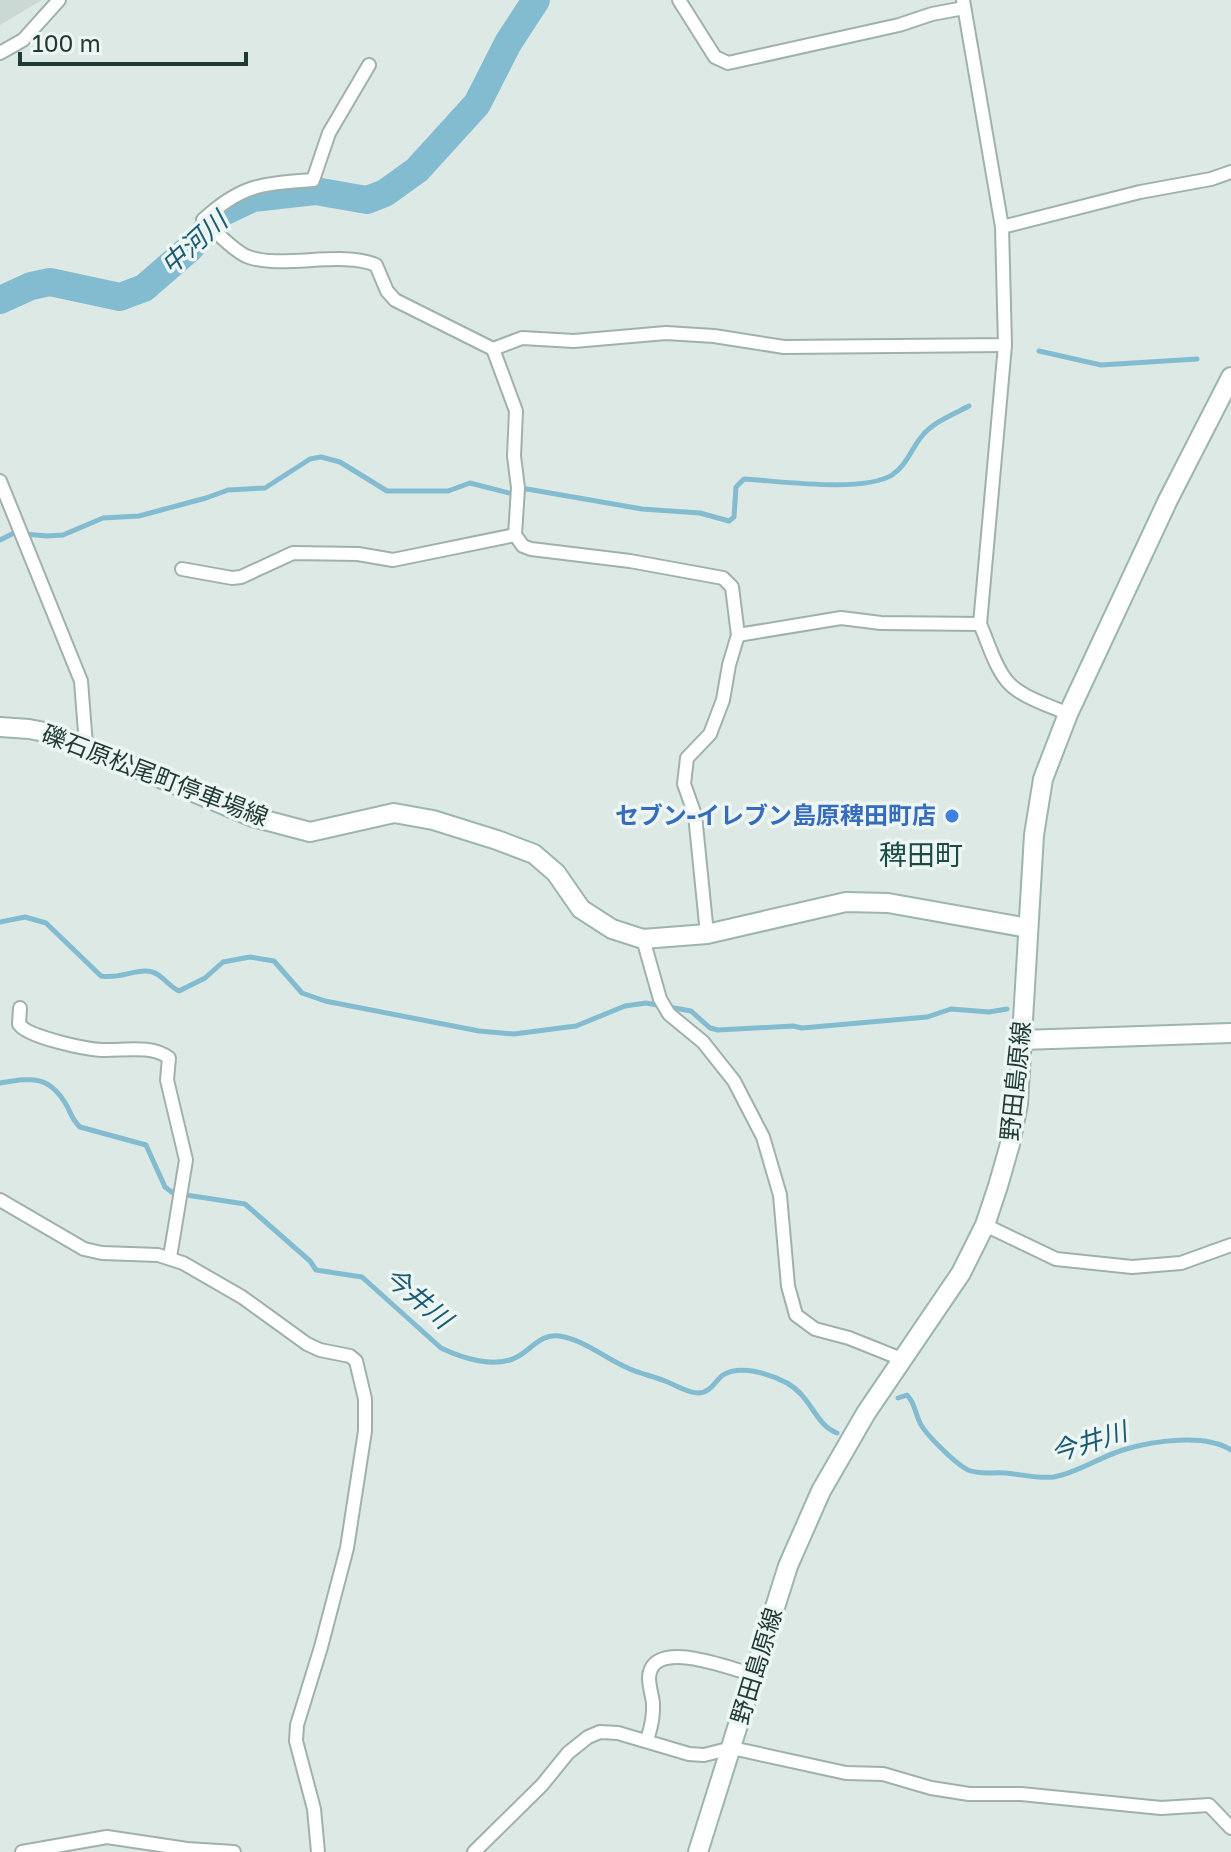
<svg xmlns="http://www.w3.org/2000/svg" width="1231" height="1852" viewBox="0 0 1231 1852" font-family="'Golos Text','Noto Sans JP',sans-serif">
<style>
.built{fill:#cbd9d4}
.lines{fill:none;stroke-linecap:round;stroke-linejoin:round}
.stream{stroke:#83bcd0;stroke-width:5}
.river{stroke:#83bcd0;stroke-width:28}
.street-casing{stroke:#a0b1ad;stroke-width:16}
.secondary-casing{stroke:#9cb5af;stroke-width:22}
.street{stroke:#fff;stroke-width:12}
.secondary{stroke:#fff;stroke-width:18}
.shop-dot{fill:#3f7fe0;stroke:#edf6f3;stroke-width:3}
.labels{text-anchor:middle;stroke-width:7;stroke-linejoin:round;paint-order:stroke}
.street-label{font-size:24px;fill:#1f3935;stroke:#edf6f3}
.shop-label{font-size:24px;font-weight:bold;fill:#366cbe;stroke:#edf6f3;text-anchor:end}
.water-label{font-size:26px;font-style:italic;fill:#195b74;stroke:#edf6f3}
.quarter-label{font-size:28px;fill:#1b4b44;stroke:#edf6f3}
</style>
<rect width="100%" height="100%" fill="#dde9e5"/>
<!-- built -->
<polygon class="built" points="0,0 42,0 0,25"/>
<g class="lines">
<!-- stream -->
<g class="stream">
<polyline points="1039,351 1101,365 1197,359"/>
<path d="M0,540L14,533L47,536L63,535L103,518L139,516L206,498L228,490L265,488L310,459L321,457L340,462L387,491H448L470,483L513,494L527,489L642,509L700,513L729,521L734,517L736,487L744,479C779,481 863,493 892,475C907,465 911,449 922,436C933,422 954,414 969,406"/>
<path d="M0,922L25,917L46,923L101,976C120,979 129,971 146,971C161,971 167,986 179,991L205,978L223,962L250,957L274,961L302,993L325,1001L479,1031L514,1034L576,1026L625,1006L646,1003L691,1011L710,1028L718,1030L793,1026L802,1028L927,1017L951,1009L989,1012L1007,1009"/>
<path d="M0,1083C31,1078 49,1074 67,1106C71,1114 73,1121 80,1127L146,1145L165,1187L173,1193L245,1204L310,1261L316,1270L362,1277L441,1348C462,1358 495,1369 517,1357C531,1350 541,1333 559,1336C586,1340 605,1359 630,1369C641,1374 653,1376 665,1381C676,1385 687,1393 699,1393C711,1392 715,1381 723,1375C740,1364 770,1374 787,1383C812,1397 815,1425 837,1433"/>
<path d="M898,1398L907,1395C915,1403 915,1413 920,1423C926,1435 956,1464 968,1470C980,1475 992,1472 1005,1473C1021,1474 1037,1479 1054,1477C1079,1472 1100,1457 1123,1450C1152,1441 1205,1433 1231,1450"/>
</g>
<!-- river -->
<polyline class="river" points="0,300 31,286 50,282 120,297 144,288 189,249 223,212 253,198 315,191 367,200 385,193 417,170 477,104 508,43 536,0"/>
<defs>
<g id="street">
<polyline points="679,0 715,57 728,63 899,25 932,14 964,8"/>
<polyline points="0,53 23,40 59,0"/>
<path d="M369,65L329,133L313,180C262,184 242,184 203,220C216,231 230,248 246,256C278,270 342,250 376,265L387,291L395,300L493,349"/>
<polyline points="1002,227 1140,192 1211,179 1231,172"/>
<polyline points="0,481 81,681 86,745"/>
<polyline points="182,569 232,578 241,577 293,553 358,554 393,560 515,535"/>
<path d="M980,624C988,642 994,665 1007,681C1020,697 1049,705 1068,714"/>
<polyline points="738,635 841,618 881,623 980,624 1005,345"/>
<polyline points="707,934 695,815 684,784 687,758 710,734 723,700 729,665 738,635 732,587 723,578 630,561 531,549 523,546 515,535 518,488 514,456 516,411 493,349 522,338 574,341 666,333 714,336 784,347 1005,345 1002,227 963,0"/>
<polyline points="643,939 660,999 669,1014 703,1042 734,1081 763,1137 780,1195 788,1286 796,1315 815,1329 849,1338 904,1360"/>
<path d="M20,1008L19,1024C27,1037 85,1049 101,1050C122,1051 152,1044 169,1058L167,1080L186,1160L170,1257"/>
<polyline points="0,1200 84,1249 102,1253 158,1255 183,1263 242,1297 307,1344 320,1350 350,1356 356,1361 365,1399 365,1431 347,1548 321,1647 297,1725 296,1741 314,1809 318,1852"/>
<polyline points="985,1225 1056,1259 1132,1267 1181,1263 1231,1245"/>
<path d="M647,1740C651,1728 654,1716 653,1703C652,1695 649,1686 649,1678C651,1636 731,1669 754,1675"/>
<polyline points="22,1852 107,1837 187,1849 234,1852"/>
<polyline points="474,1852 542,1785 568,1753 588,1737 600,1732 618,1733 689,1754 704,1755 732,1748 846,1773 883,1774 931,1788 969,1794 1021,1794 1161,1808 1209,1805 1231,1828"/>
</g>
<g id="secondary">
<polyline points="0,727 29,729 55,734 253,817 310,832 394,813 433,820 497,840 534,854 556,873 581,909 612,929 643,939 707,934 846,902 888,903 1028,928"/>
<polyline points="1022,1040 1231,1033"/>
<polyline points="698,1852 788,1566 821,1491 866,1413 961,1273 985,1225 998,1186 1010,1144 1018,1104 1034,835 1043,779 1068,714 1168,500 1231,377"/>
</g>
</defs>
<!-- street casing -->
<use href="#street" class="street-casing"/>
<!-- secondary casing -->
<use href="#secondary" class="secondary-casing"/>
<!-- street -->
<use href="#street" class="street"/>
<!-- secondary -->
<use href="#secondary" class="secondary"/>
</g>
<!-- markers -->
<circle class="shop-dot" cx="952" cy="816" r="8"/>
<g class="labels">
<!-- street labels -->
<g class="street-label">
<text transform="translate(155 776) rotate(21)" y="8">礫石原松尾町停車場線</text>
<text transform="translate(1016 1081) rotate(-84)" y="8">野田島原線</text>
<text transform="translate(757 1666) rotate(-73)" y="8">野田島原線</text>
</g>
<!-- shop labels -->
<g class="shop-label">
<text x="936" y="824">セブン-イレブン島原稗田町店</text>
</g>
<!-- water labels -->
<g class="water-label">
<text transform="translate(194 243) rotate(-42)" y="9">中河川</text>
<text transform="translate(418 1298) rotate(40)" y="9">今井川</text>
<text transform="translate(1089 1442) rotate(-17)" y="9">今井川</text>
</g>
<!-- quarter labels -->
<g class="quarter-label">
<text x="921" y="865">稗田町</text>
</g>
</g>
<!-- scale -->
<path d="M20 52v12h226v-12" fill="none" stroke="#1f3935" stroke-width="4"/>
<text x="32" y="52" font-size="24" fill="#1f3935" stroke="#edf6f3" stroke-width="6" paint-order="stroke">100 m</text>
</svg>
